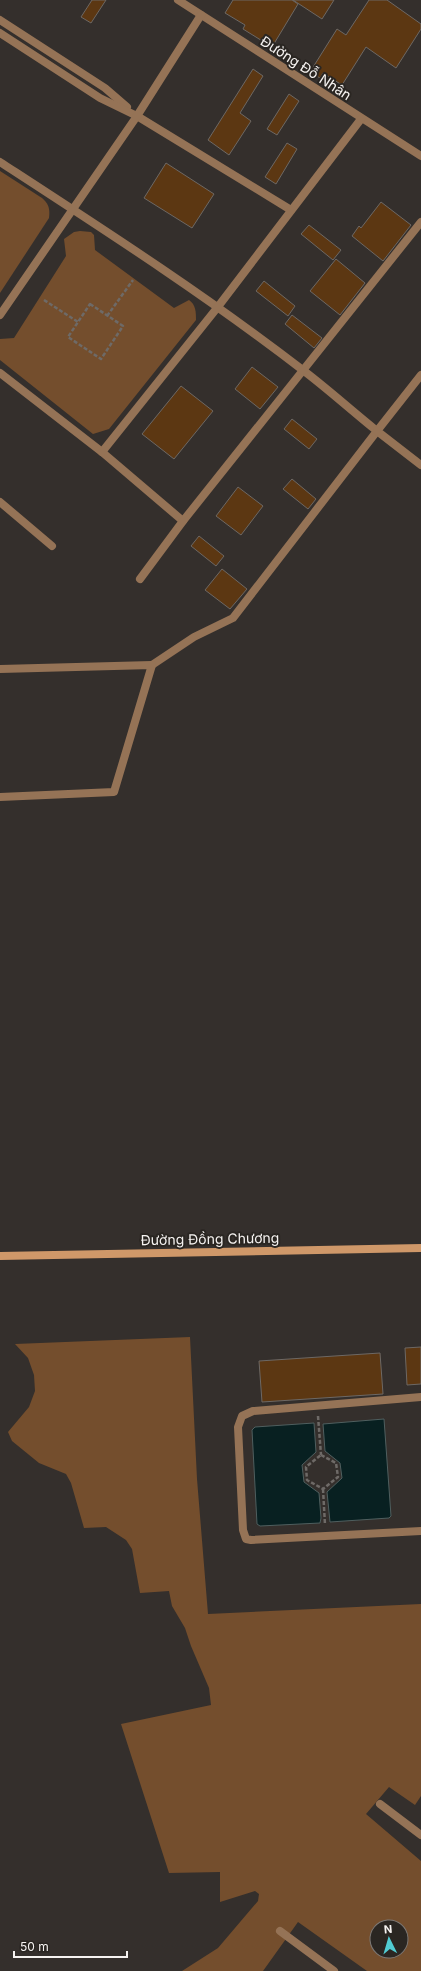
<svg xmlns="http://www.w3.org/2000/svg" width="421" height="1971" viewBox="0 0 421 1971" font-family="Inter,sans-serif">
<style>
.green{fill:#744e2d;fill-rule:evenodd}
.water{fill:#082021;stroke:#4f5f5f}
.building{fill:#5c3712;stroke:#6d6864}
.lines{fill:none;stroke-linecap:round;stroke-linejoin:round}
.path{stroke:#6e6a67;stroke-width:2.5;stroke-dasharray:4 2;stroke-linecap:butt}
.lane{stroke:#957356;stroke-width:8}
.street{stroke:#957356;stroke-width:8}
.secondary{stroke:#cf9869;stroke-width:8}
.labels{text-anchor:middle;stroke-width:4;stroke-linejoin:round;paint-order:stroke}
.street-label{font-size:14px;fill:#f6f3f1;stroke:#2a2622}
</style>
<rect width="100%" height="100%" fill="#342f2c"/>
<!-- green -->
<g class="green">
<path d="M0,171L42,198C49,204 50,209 49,218L0,293Z"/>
<path d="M80,231L91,232L94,235L95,250L174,308L189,300C196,305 196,312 196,320L109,429L93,434L0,360V339L14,338L66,256L64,239L74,232Z"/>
<path d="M190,1337L197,1479L208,1614L421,1604V1796L415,1805L389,1787L366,1814L421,1861V1971H367L298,1922L263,1971H182L218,1948L258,1901L259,1894L255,1891L220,1902V1872L169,1873L121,1724L211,1705L209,1688L191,1646L185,1628L172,1606L169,1591L140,1593L132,1549L126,1540L106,1527L84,1528L71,1483L66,1474L39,1463L12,1441L8,1432L29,1407L35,1391L34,1375L28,1358L15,1344ZM377,1927H401V1951H377Z"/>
</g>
<!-- water -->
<g class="water">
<polygon points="384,1419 391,1516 389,1518 330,1522 327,1492 342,1478 340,1463 325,1451 323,1424"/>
<polygon points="314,1423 316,1452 302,1465 304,1482 319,1493 321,1518 320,1523 260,1526 257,1524 252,1430 255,1427"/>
</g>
<!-- building -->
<g class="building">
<polygon points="92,0 106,0 91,23 81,17"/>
<polygon points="233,0 292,0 298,4 272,47 243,29 245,25 225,13"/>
<polygon points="293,0 334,0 322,19"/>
<polygon points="369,0 387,0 421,24 421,29 396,68 366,47 342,85 323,73 320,78 310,72 337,29 346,35"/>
<polygon points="253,69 263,76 240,113 251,121 229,155 208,140"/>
<polygon points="289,94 299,101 277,135 267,129"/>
<polygon points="287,143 297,149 276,184 265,177"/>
<polygon points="166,163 214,194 192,228 144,198"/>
<polygon points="381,202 411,225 383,261 352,236 359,226 361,228"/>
<polygon points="309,225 341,250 333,260 301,234"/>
<polygon points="336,259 365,283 340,315 310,291"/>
<polygon points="264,281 295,306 288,316 256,291"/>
<polygon points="292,315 322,338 314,348 285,324"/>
<polygon points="252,367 278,387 260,409 235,389"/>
<polygon points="181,386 213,411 174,459 142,434"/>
<polygon points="292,419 317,439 309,449 284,429"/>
<polygon points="292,479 316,499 308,509 283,489"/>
<polygon points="238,487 263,506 241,535 216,516"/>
<polygon points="199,536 224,556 216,566 191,546"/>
<polygon points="222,569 247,589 230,609 205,590"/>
<polygon points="421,1347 421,1384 407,1385 405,1348"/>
<polygon points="380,1353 383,1394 262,1402 259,1361"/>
</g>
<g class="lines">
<!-- path -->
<g class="path">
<polyline points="44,300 78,322"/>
<polygon points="90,304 123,326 101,359 68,337"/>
<polyline points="107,316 133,280"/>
<polyline points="318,1416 321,1455"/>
<polygon points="321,1455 336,1463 338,1477 323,1489 307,1480 306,1467"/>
<polyline points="323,1489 325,1525"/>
</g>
<!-- lane -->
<polyline class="lane" points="421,1397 253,1411 242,1416 238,1427 243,1530 246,1539 251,1540 421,1531"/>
<!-- street -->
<g class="street">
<polyline points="178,0 421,156"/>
<polyline points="0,20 105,88 127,107"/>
<polyline points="0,33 100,98 137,116 291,210"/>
<path d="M0,162C103,229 207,296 304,371C329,390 352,411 377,431L233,618L194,637L152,665"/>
<polyline points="0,315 137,116 201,15"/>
<polyline points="0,373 102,452 183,521"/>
<polyline points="421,375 377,431 421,465"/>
<polyline points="102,452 217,308 361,119"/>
<polyline points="0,502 52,546"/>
<polyline points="140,579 183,521 421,222"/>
<polyline points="0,669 152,665 114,792 0,797"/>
<polyline points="380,1804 421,1835"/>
<polyline points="280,1931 334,1971"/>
</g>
<!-- secondary -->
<polyline class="secondary" points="0,1256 421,1248"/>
</g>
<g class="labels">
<!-- street labels -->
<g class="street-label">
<text transform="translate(306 68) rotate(33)" y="5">Đường Đỗ Nhân</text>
<text transform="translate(210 1239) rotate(-1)" y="5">Đường Đồng Chương</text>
</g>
</g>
<!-- north arrow -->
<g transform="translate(389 1939) rotate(355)"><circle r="19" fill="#2a2622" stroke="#7c7875"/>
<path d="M0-3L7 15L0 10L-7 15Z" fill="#51ccd3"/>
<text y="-6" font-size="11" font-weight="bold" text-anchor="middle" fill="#f6f3f1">N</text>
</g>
<!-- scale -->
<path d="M14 1951v6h113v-6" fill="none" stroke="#f6f3f1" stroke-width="2"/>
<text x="20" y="1951" font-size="12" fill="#f6f3f1" stroke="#2a2622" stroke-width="3" paint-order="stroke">50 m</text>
</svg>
